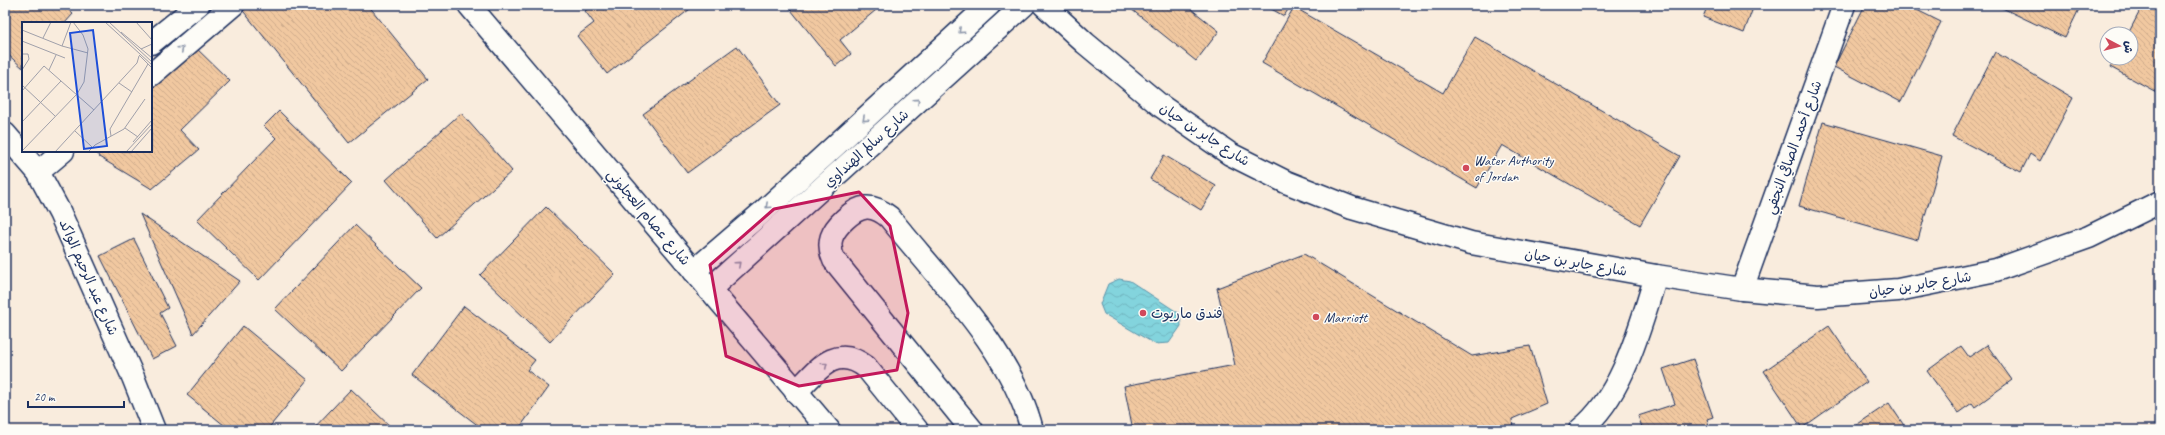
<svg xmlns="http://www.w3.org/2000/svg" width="2165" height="435" viewBox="0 0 2165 435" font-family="Caveat,'Playpen Sans Arabic',sans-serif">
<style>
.water{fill:url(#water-waves);stroke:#5992aa}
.building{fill:url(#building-back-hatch);stroke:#1b2f5e}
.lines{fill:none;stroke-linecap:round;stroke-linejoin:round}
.minor-casing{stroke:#1b2f5e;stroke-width:25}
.minor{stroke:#fdfcf7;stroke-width:22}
.oneway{stroke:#8c96aa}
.marked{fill:#c2185b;fill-opacity:0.2;stroke:#c2185b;stroke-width:3;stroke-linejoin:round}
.poi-dot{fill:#d1495b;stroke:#fdfcf7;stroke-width:1.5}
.labels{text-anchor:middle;stroke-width:3;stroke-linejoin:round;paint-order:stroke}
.street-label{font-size:14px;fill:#1b2f5e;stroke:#fdfcf7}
.poi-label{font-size:14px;fill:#1b2f5e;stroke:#fdfcf7;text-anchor:start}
.inset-road{fill:none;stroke:#a0a0aa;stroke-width:1}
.view{fill:#1d4ed8;fill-opacity:0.15;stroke:#1d4ed8;stroke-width:2}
.inset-edge{fill:none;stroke:#1b2f5e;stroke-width:2}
</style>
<defs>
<pattern id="water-waves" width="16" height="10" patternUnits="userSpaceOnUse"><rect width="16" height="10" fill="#83d4dd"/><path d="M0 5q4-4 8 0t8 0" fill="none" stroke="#71b6c0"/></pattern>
<pattern id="building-back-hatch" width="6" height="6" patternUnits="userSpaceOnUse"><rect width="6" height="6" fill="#f1c8a0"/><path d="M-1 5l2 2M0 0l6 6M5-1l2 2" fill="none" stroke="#ceac8c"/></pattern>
</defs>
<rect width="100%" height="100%" fill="#f9ecdd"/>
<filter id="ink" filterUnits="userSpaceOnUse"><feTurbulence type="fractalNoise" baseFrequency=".025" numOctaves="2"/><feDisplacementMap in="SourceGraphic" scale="8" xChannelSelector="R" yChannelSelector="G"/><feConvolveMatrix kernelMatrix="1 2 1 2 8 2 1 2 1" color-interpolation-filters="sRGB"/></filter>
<g filter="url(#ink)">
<!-- water -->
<polygon class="water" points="1119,279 1130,281 1180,314 1181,326 1169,343 1155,344 1104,314 1100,304 1108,284"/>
<!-- building -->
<g class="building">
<polygon points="5,5 63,5 73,14 65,23 23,23 23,68 5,52"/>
<polygon points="242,5 368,5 428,79 349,143 240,7"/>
<polygon points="592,5 687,5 690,9 607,74 577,36 594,23 585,11"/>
<polygon points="787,5 882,5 840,40 851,54 836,66"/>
<polygon points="1126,5 1186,5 1219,31 1196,61"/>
<polygon points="1264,5 1291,5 1284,16"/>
<polygon points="1708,5 1754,5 1744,33 1703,17"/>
<polygon points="1865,5 1907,5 1941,22 1901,102 1834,67"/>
<polygon points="1996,5 2081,5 2065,38"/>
<polygon points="2143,5 2160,5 2160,94 2110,67 2115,58 2131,58 2131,34 2128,34"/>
<polygon points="1294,7 1443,93 1475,37 1680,156 1640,225 1502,145 1477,188 1262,63"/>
<polygon points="192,44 230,81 180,130 199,150 152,189 99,157 96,151 151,151 151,79"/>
<polygon points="737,46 780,105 687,173 643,114"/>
<polygon points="1995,52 2073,98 2040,161 2030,154 2021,172 1952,136"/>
<polygon points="279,111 352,183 259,280 197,220 276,138 264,126"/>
<polygon points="461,113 512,171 437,238 386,180"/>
<polygon points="1823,122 1942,156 1918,240 1799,206"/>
<polygon points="1164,155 1216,186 1201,210 1150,179"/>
<polygon points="546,207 615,274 550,342 480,275"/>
<polygon points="140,214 240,281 193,334"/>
<polygon points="355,225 421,288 341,371 275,309"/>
<polygon points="134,239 168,308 160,313 177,346 152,359 100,256"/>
<polygon points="1304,254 1472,356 1530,346 1547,404 1512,419 1513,430 1431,430 1430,425 1414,430 1133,430 1124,386 1235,365 1217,288"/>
<polygon points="464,306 535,360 527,370 549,387 518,430 484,430 412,375"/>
<polygon points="243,326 308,380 267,430 230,430 187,395"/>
<polygon points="1829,326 1867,382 1802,428 1764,371"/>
<polygon points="1987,345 2012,380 1975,407 1972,403 1958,413 1927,371 1961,346 1969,357"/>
<polygon points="1693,359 1713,417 1707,419 1710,429 1643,430 1638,416 1675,404 1663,369"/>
<polygon points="351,389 394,430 312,430"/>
<polygon points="1889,403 1907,430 1849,430"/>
</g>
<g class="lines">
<defs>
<g id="minor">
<polyline points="469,5 829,430"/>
<polyline points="1044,5 1085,43 1161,106 1230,154 1286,182 1352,208 1471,243 1656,276 1742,289 1818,296 1898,290 1996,270 2089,237 2160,202"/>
<polyline points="151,43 198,5"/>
<polyline points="151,75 233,5"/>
<polyline points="5,134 38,172 60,213 133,377 154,430"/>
<polyline points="38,172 63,151"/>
<polyline points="694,271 765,210 989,5"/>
<polyline points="1742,289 1844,5"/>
<polyline points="709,290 1024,5"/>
<path d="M796,392C817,371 835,343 866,367L917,430"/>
<path d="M972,430L834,260C826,242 832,231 845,219C860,205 872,203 889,217C939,279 1013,353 1032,430"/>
<path d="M1580,430C1623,396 1640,327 1656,276"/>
</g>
</defs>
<!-- minor casing -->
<use href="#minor" class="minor-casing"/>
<!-- minor -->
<use href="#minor" class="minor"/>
</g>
<!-- one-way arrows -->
<defs><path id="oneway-chevron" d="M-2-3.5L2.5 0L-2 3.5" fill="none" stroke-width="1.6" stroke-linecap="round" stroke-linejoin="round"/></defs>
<g class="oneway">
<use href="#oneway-chevron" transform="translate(961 31) rotate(138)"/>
<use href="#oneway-chevron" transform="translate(181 49) rotate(-41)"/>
<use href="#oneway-chevron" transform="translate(917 101) rotate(-42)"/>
<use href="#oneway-chevron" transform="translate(865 119) rotate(138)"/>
<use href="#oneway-chevron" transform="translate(768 206) rotate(138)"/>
<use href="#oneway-chevron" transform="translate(738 264) rotate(-42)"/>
<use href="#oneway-chevron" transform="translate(825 365) rotate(-39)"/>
</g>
</g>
<!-- marked area -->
<path class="marked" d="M859,192L890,226L908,313L897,370L799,386L726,356L710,265L774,209Z"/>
<!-- markers -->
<g class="poi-dot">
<circle cx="1466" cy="168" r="4"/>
<circle cx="1143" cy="313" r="4"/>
<circle cx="1316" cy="317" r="4"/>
</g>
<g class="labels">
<!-- street labels -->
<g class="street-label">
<text transform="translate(1205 134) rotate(33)" y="5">شارع جابر بن حيان</text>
<text transform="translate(1793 147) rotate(-70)" y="5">شارع أحمد الصافي النجفي</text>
<text transform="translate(866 148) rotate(-42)" y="5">شارع سالم الهنداوي</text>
<text transform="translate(649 217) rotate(50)" y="5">شارع عصام العجلوني</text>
<text transform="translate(1576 262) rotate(10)" y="5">شارع جابر بن حيان</text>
<text transform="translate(89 277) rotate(66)" y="5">شارع عبد الرحيم الواكد</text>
<text transform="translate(1920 284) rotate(-9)" y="5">شارع جابر بن حيان</text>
</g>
<!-- poi labels -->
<g class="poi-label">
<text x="1474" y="165">Water Authority<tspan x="1474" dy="16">of Jordan</tspan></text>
<text x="1151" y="318">فندق ماريوت</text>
<text x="1324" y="322">Marriott</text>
</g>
</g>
<!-- overview -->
<g transform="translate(22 22)">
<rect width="130" height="130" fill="#f9ecdd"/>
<path class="inset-road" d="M83,0L130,43M87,0L130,40M114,0L130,18M0,8L40,24L66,31M99,10L130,36M21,16L29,0M0,19L43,36M40,24L49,0M119,27L130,22M0,32H6L7,37L0,48M117,33L130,46M27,48L34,33M97,61L110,70M0,63L33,94M0,69L22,44L72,88M0,100L39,59M103,106L116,115M53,109L70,125M89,114L88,107L126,42M111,120L130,98M0,129L55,72L62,60L66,27L61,13L51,0M33,130L115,41L117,34M66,130L73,123L102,107L123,77M104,130L130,102M109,130L130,106"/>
<path class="view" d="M71,8L85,124L62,127L48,11Z"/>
<rect width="130" height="130" class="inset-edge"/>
</g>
<!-- margin -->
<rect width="2165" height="435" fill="none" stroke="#fdfcf7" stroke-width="20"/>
<rect x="10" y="10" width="2145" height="415" fill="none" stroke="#1b2f5e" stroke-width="1.5" filter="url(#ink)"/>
<!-- north arrow -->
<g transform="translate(2119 46) rotate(97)"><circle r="19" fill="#fdfcf7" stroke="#a3aaba"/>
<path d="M0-3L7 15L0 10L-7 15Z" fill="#d1495b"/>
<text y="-6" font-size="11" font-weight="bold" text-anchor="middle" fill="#1b2f5e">ش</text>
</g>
<!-- scale -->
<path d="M28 401v6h96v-6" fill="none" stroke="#1b2f5e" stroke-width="2"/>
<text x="34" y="401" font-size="12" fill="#1b2f5e" stroke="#fdfcf7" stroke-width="3" paint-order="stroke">20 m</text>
</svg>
